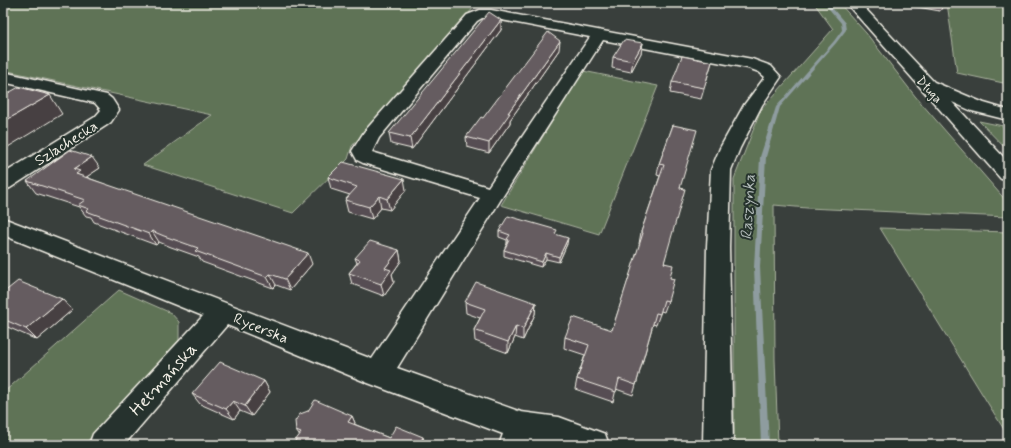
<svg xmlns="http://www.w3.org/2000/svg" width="1011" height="448" viewBox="0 0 1011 448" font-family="Mynerve,sans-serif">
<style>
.green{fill:#5f7356;stroke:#aab29f}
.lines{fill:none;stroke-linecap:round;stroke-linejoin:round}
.stream{fill:#8e9c9f;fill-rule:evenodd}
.minor-casing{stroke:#f4f1e8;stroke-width:3}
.minor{fill:#26332d;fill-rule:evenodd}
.wall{fill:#574e53;stroke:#f4f1e8}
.shaded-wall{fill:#474043;stroke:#f4f1e8}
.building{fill:#655b60;stroke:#f4f1e8}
.labels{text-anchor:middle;stroke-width:4;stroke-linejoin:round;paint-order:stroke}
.far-street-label{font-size:13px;fill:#f4f1e8;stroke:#26332d}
.street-label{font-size:15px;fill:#f4f1e8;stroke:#26332d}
.water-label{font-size:16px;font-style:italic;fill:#b0b9b7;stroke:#26332d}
.near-street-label{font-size:18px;fill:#f4f1e8;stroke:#26332d}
</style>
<rect width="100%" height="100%" fill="#393f3c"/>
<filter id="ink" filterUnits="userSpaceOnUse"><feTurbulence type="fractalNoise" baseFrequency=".025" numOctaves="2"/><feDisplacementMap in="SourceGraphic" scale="8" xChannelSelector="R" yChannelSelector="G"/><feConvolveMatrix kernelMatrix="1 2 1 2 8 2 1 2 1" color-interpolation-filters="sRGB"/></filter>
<g filter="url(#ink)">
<!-- green -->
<g class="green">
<polygon points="3,3 458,3 475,6 352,146 348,159 293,213 143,165 212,115 3,70"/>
<polygon points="814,3 839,3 866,33 915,96 1008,203 1008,217 807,208 774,205 775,359 778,445 734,445 734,179 761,110 833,29"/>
<polygon points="947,3 1008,3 1008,84 957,73"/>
<polygon points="583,71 658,86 599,234 501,205"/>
<polygon points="979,121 1008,127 1008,151"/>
<polygon points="880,228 1008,232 1008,436"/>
<polygon points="119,290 171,313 179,322 179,340 84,445 17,445 3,438 3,393"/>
</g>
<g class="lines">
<!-- stream -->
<polygon class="stream" points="824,3 828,3 845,23 846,30 836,43 780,107 766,157 760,267 769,445 761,445 754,267 760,157 776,107 834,41 842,30 841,23"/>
<defs>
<g id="minor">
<polygon points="846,3 860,3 934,82 984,103 1008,110 1008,120 972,111 952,102 1008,162 1008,180 1001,179"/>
<path d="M480,10H491L752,59L771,66L781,77L762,105L740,148L731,170L729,247L733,445H703L707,247L711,170L720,148L744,105L765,77L759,72L748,68L603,40L501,199L397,368L521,412L559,417L605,434L609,445H549L530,442L529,445H499L503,434L368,383L227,325L124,445H89L93,434L203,316L3,235V218L372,359L480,198L363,163L357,160L352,151L364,132L467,15ZM482,18H491L590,37L488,187L372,152L379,138L477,21Z"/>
<polygon points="3,72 107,95 112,99 119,110 111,122 107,125 10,188 3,190 3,174 95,117 101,110 95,103 3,82"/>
</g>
</defs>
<!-- minor casing -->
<use href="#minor" class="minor-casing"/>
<!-- minor -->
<use href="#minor" class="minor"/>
</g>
<!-- wall -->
<g class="wall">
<polygon points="906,3 942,3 943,6 940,11 906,5"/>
<polygon points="501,20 501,30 412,149 391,144 389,133"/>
<polygon points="643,43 641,53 631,72 612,68 613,57"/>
<polygon points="559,50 510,120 510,123 489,153 467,147 466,137 483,118"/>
<polygon points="712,62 701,99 670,93 672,82"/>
<polygon points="673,125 680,188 664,263 670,278 668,301 664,312 661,311 656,325 653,324 636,385 633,395 616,389 613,402 575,389 577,379 585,355 564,348 565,337 612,330 640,244 639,244 641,232 660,176 657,175 659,164"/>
<polygon points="100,168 86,177 312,264 290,290 276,285 273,288 202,262 199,257 171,247 159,242 156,245 94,222 91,217 86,216 79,207 36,193 27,181"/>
<polygon points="328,177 406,190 390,210 381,208 372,219 348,212 345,200 350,195 331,189"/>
<polygon points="499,231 556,235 567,244 559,262 546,259 541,267 504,256 504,250 507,244 507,240 499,237"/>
<polygon points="399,250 401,261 392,274 394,282 384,296 352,284 349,273 357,263 355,258"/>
<polygon points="3,293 62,299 72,310 37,340 3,325"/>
<polygon points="465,302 536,303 535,314 523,340 515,337 508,353 475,341 474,330 480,318 466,313"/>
<polygon points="264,381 270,392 252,416 240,411 234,419 200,404 192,394"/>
<polygon points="352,416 355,423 354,424 389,438 425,444 299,435 296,431"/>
</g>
<!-- shaded-wall -->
<g class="shaded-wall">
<polygon points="501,20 501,30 412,149 410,138"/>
<polygon points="560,41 559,50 510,120 510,123 489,153 489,143 508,113"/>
<polygon points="643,43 641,53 631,72 633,61"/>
<polygon points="3,89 11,100 3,105"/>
<polygon points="50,95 62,114 3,150 3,122"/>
<polygon points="92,157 100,168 85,178 76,174 74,169"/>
<polygon points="404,179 406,190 390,210 387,199"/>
<polygon points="379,196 381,208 372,219 369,207"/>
<polygon points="152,231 159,242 156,245 149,234"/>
<polygon points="568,238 567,244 559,262 559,257"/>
<polygon points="399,250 401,261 392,274 394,282 384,296 381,284 385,268"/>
<polygon points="308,253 312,264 290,290 285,279"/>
<polygon points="546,253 546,259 541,267 542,262"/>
<polygon points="270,274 276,285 273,288 267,277"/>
<polygon points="62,299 72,310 37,340 26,329"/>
<polygon points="536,303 535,314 523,340 523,329"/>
<polygon points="516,326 515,337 508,353 508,342"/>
<polygon points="264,381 270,392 252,416 245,406"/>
<polygon points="233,401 240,411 234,419 226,409"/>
<polygon points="352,416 355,423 352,429 348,422"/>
<polygon points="423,437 425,444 424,445 419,445"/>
</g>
<!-- building -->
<g class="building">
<polygon points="928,3 942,3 943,6"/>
<polygon points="489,12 501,20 410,138 389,133"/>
<polygon points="548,32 560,41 508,113 510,113 489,143 466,137 481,117 483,118"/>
<polygon points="624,40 643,43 633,61 613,57"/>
<polygon points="682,56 712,62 704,88 672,82"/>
<polygon points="19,87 50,95 3,122 3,96"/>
<polygon points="673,125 697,130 680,188 685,189 664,263 673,265 670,278 674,279 668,301 664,300 660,314 656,313 636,385 619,379 616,392 577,379 589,345 565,337 573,317 612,330 643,233 641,232 664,165 659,164"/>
<polygon points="70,150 92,157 74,169 80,171 76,174 308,253 285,279 270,274 267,277 195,251 198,248 164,236 152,231 149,234 86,211 89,209 78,205 85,200 27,181"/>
<polygon points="343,162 404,179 387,199 379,196 369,207 345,200 357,187 328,177"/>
<polygon points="508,216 557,230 555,234 568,238 559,257 546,253 542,262 504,250 509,240 507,239 510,235 499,231"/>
<polygon points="370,241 399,250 385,268 391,270 381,284 349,273 360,260 355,258"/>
<polygon points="18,281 62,299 26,329 3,319 3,293"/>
<polygon points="476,282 536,303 523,329 516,326 508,342 474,330 485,309 465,302"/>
<polygon points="220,362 264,381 245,406 233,401 226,409 192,394"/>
<polygon points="315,400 352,416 348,422 389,438 396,426 423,437 419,445 292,445 301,433 296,431 295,421 300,414 308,411"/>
</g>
</g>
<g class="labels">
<!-- far-street labels -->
<g class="far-street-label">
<text transform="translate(930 89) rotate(48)" y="5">Długa</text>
</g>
<!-- street labels -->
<g class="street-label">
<text transform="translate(66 143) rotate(-32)" y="5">Szlachecka</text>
<text transform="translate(261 328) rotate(22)" y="5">Rycerska</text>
</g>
<!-- water labels -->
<g class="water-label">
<text transform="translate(747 207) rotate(-87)" y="6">Raszynka</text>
</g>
<!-- near-street labels -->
<g class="near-street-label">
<text transform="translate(163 379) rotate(-48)" y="6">Hetmańska</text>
</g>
</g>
<!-- margin -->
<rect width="1011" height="448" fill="none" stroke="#26332d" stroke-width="16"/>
<rect x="8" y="8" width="995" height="432" fill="none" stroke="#f4f1e8" stroke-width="1.5" filter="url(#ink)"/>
</svg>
